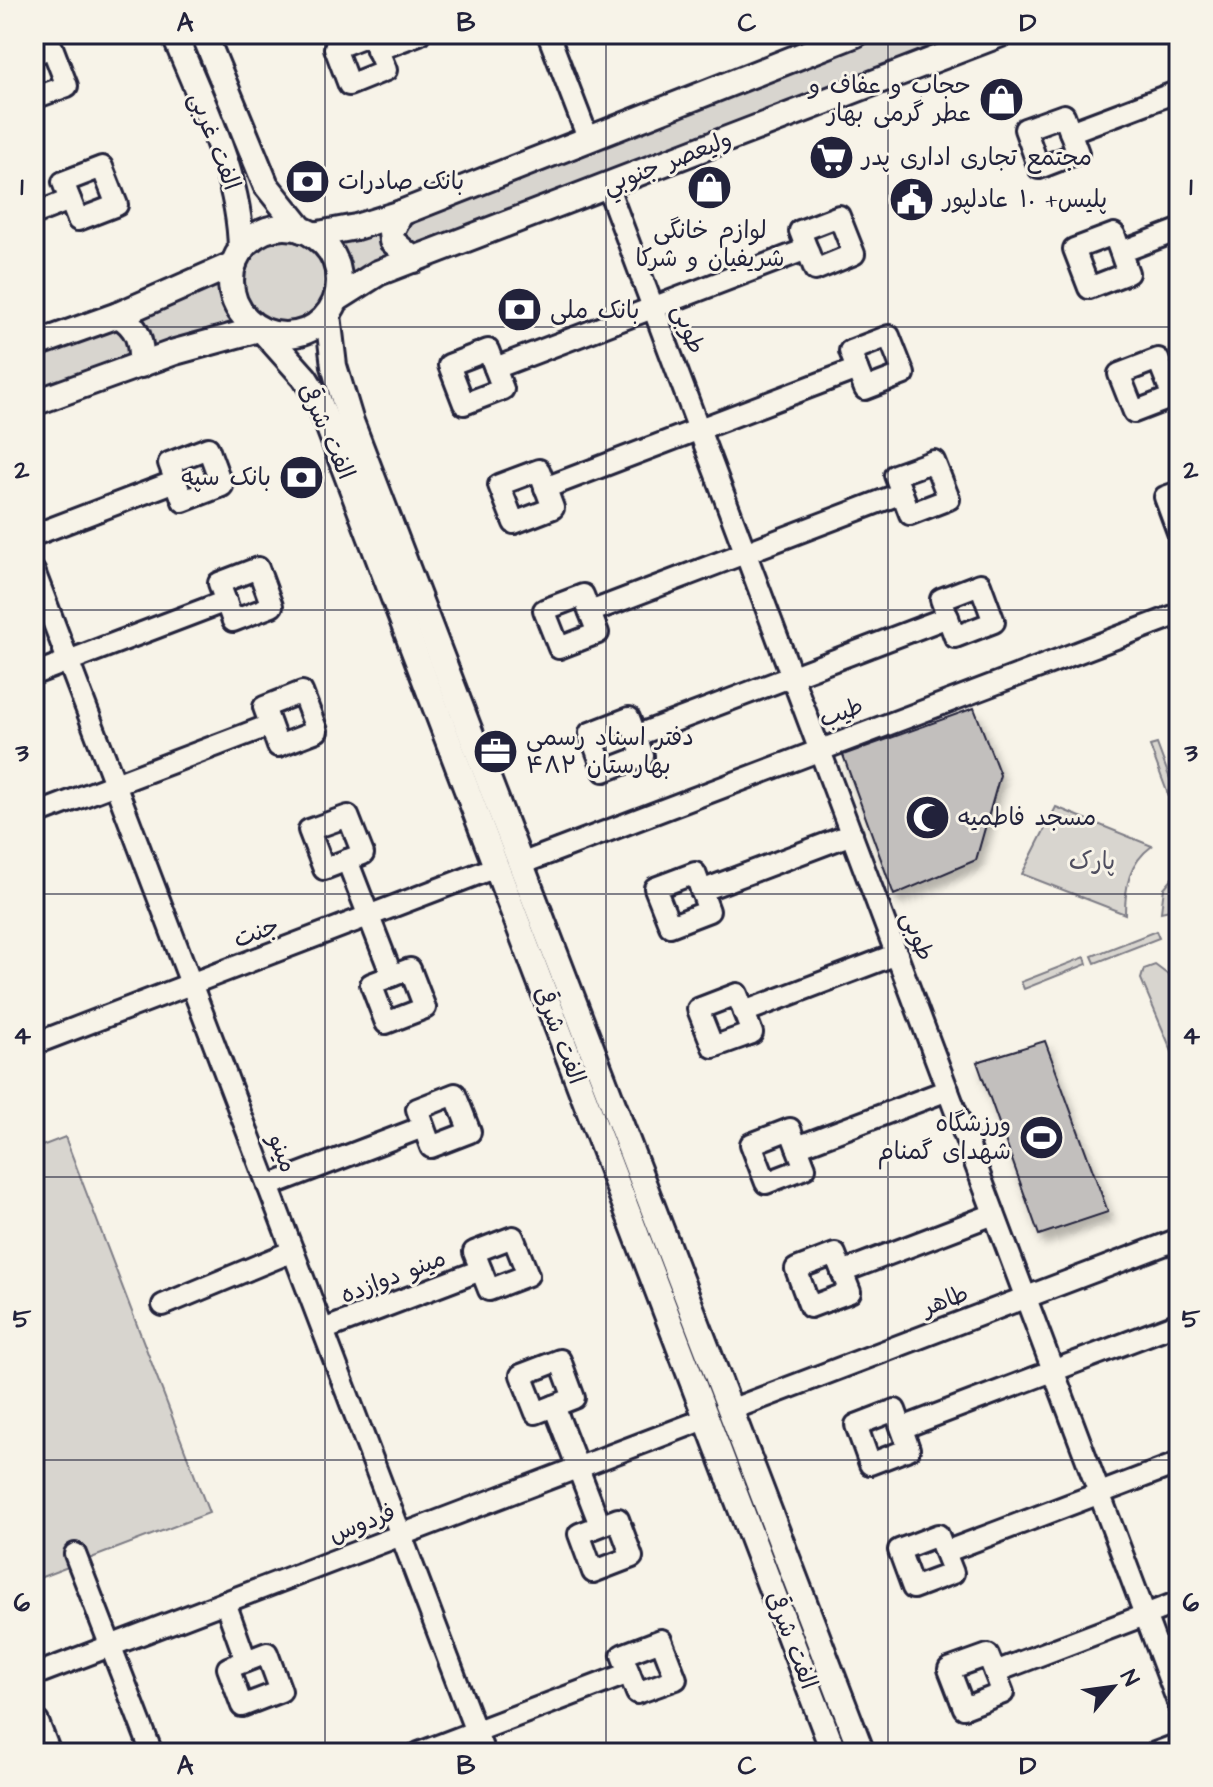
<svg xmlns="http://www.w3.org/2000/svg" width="1213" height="1787" viewBox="0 0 1213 1787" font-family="'Architects Daughter','Playpen Sans Arabic',sans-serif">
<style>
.green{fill:#d8d5cf;stroke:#7d7c85;stroke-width:2}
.building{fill:#c2bfbd;stroke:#22223b;stroke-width:2;filter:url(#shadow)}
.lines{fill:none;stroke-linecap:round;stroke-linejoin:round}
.minor-casing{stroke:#22223b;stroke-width:26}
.major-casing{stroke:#22223b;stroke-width:30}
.minor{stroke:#f7f3e8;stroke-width:20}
.major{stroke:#f7f3e8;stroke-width:24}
.grid{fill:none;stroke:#22223b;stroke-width:2;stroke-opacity:0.55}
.labels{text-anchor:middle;stroke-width:6;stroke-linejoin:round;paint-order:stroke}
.poi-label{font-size:24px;fill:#22223b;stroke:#f7f3e8;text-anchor:start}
.street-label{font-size:24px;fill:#22223b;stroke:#f7f3e8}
.park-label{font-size:24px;fill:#504f60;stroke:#f7f3e8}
.neatline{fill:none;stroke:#22223b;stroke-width:3}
.grid-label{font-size:26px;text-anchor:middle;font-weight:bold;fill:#22223b}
</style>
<defs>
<filter id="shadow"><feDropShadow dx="5" dy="9" stdDeviation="4" flood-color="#0004"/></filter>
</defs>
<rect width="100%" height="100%" fill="#f7f3e8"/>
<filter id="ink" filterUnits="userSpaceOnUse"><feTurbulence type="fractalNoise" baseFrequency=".0125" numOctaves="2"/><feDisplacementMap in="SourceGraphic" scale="16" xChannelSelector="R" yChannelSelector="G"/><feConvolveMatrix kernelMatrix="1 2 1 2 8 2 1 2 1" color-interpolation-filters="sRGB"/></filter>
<g filter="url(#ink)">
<!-- green -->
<g class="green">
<polygon points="892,34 975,34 417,246 405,241 403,231 408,220"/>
<polygon points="380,229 379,239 392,257 350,277 345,253 336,240"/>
<circle cx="285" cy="281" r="44"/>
<polygon points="224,282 227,305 240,320 146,352 136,319"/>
<polygon points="116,326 129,342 127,359 34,394 34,357"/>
<polygon points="1157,744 1176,795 1169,797 1150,746"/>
<path d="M1056,807L1152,846C1129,863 1125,886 1125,914L1022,874Z"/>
<polygon points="1179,870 1179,887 1170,910 1161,912 1164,888"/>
<polygon points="1156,931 1159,938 1095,963 1092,956"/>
<polygon points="1085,957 1087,964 1024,989 1021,982"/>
<polygon points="1155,965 1179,983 1176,1061 1141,979 1144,969"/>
<polygon points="65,1137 209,1513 34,1580 34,1149"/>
</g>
<!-- building -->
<g class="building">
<polygon points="974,708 1000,775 976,860 894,895 843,755"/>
<polygon points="1045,1041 1108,1212 1039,1235 977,1062"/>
</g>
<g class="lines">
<defs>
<g id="minor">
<polygon points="371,34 386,70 349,85 335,48"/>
<polyline points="548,34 588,138"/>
<polyline points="377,50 419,34"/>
<polyline points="34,54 52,47 67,86 34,98"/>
<polygon points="1064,115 1078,153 1039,168 1025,129"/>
<polyline points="1070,132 1179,91"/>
<polygon points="102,167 117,205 78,220 63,182"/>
<polyline points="607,185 1179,1705"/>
<polyline points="34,214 70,200"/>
<polygon points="839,216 854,254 815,270 800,231"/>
<polygon points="1114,234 1128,273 1089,288 1074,249"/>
<polyline points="1121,252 1179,230"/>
<polygon points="889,336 904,374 865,389 850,351"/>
<polygon points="488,350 503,389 464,404 449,365"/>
<polygon points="1158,359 1173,397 1134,412 1119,374"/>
<polyline points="495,368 807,249"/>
<polygon points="208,448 222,486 183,501 169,463"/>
<polygon points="934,461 949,499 910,514 895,475"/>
<polygon points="539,470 553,508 514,523 499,485"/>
<polyline points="545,488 857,369"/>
<polyline points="1179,492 1165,497 1179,535"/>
<polyline points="34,535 176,481"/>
<polygon points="258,568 272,606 233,621 219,583"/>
<polyline points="34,571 484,1753"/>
<polygon points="980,584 994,622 955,637 941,599"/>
<polygon points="583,595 598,633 559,648 544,610"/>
<polyline points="590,612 902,493"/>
<polyline points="34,674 226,601"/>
<polygon points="302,692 317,731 278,746 264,707"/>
<polygon points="629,718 643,756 604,771 590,733"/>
<polyline points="635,736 948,617"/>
<polyline points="34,815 270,725"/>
<polygon points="348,816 363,854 324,869 309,830"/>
<polyline points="347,860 392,976"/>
<polyline points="523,863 1179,614"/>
<polygon points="695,873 709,911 670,926 655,888"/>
<polyline points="701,891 852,834"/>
<polygon points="410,969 425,1008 386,1023 371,984"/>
<polygon points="737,994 752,1033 713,1047 698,1009"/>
<polyline points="744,1012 897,954"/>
<polyline points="34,1044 496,867"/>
<polygon points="455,1094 470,1132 431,1147 417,1109"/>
<polygon points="790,1129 805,1168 766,1183 751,1144"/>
<polyline points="797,1147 948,1090"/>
<polyline points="268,1186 423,1127"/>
<polygon points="513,1237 528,1275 489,1290 474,1252"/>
<polygon points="835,1254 850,1292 810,1307 796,1269"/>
<polyline points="842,1272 994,1214"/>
<polyline points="163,1305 293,1251"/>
<polyline points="323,1330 481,1270"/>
<polygon points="560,1360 574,1398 536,1413 521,1375"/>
<polyline points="554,1406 600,1525"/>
<polyline points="730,1410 1179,1239"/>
<polygon points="895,1410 909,1449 870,1464 856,1425"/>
<polyline points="902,1428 1179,1323"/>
<polygon points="618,1519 632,1557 593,1572 579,1534"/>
<polygon points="938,1535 953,1573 913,1588 899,1550"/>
<polyline points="945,1552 1179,1463"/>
<polyline points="75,1554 152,1753"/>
<polyline points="225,1602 246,1661"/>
<polygon points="661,1640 676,1679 637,1693 622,1655"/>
<polygon points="267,1653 281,1691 242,1706 228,1668"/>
<polygon points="988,1655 1003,1693 964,1708 949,1669"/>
<polyline points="995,1672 1179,1602"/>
<polyline points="34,1675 708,1418"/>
<polyline points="34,1724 38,1722 50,1753"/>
<polyline points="419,1753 629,1673"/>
<polyline points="1155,1753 1179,1744"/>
</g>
<g id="major">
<path d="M174,34C202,104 240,174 241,250"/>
<polyline points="204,34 266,185 302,230"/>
<polyline points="401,213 391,232 392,241 414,260"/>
<circle cx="285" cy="281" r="54"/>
<polyline points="313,235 356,227 401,213 856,34"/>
<polyline points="337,299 378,273 1001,34"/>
<path d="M118,315C138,326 142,342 141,365"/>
<polyline points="328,315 334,366 350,419 862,1753"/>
<polyline points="263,331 305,378 318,399 834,1753"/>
<polyline points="34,345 118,315 234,264"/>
<polyline points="34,403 175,352 259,329"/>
</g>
</defs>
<!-- minor casing -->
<use href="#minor" class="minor-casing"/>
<!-- major casing -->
<use href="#major" class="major-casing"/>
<!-- minor -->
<use href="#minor" class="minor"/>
<!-- major -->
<use href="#major" class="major"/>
</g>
</g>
<!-- grid -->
<path class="grid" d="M325,34V1753M606,34V1753M888,34V1753M34,327H1179M34,610H1179M34,894H1179M34,1177H1179M34,1460H1179"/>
<!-- icons -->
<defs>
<symbol id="shop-disc" viewBox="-11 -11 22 22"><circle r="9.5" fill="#22223b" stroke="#f7f3e8"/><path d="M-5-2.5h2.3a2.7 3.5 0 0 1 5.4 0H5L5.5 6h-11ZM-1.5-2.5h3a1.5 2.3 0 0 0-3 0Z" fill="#fff"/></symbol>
<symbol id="supermarket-disc" viewBox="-11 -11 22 22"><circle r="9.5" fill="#22223b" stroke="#f7f3e8"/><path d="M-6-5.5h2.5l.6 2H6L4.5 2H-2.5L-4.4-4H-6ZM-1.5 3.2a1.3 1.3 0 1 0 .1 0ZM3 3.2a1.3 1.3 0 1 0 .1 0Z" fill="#fff"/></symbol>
<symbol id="bank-disc" viewBox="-11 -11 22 22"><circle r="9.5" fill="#22223b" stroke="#f7f3e8"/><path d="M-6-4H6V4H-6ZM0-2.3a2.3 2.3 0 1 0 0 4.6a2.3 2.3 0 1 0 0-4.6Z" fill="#fff"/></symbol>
<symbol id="civic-disc" viewBox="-11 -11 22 22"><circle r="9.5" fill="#22223b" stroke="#f7f3e8"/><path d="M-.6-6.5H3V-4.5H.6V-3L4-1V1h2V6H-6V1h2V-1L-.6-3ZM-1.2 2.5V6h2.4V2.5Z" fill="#fff"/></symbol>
<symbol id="office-disc" viewBox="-11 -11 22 22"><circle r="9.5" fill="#22223b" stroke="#f7f3e8"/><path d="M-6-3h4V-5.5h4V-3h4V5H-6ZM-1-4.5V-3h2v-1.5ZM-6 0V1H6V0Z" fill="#fff"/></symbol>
<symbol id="mosque-disc" viewBox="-11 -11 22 22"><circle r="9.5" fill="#22223b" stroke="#f7f3e8"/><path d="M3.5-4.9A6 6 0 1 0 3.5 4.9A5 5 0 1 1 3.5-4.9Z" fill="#fff"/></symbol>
<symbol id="stadium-disc" viewBox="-11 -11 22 22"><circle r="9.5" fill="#22223b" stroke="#f7f3e8"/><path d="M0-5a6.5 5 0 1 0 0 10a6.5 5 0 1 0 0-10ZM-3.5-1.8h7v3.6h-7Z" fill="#fff"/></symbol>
</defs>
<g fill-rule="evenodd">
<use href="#shop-disc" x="976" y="74" width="51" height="51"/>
<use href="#supermarket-disc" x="806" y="132" width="51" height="51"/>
<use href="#bank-disc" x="282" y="156" width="51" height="51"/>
<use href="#shop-disc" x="684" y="162" width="51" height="51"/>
<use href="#civic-disc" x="886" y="174" width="51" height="51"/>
<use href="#bank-disc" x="494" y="284" width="51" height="51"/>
<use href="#bank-disc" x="276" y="452" width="51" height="51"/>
<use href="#office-disc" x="470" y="726" width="51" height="51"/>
<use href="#mosque-disc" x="902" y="792" width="51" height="51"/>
<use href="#stadium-disc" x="1016" y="1112" width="51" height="51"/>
</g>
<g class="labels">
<!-- poi labels -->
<g class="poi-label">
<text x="971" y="93" text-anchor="end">حجاب و عفاف و<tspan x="971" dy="28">عطر گرمی بهار</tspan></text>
<text x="862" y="165">مجتمع تجاری اداری پدر</text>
<text x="338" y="189">بانک صادرات</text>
<text x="943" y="207">پلیس+ ۱۰ عادلپور</text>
<text x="710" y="238" text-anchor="middle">لوازم خانگی<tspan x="710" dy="28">شریفیان و شرکا</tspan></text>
<text x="550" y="318">بانک ملی</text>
<text x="271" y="485" text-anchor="end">بانک سپه</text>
<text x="526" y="745">دفتر اسناد رسمی<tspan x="526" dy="28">۴۸۲ بهارستان</tspan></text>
<text x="958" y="825">مسجد فاطمیه</text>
<text x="1011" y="1131" text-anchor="end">ورزشگاه<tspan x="1011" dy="28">شهدای گمنام</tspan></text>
</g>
<!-- street labels -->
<g class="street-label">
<text transform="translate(215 141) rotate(69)" y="8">الفت غربی</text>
<text transform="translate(667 162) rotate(-21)" y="8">وليعصر جنوبي</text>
<text transform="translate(689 329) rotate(69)" y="8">طوبی</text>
<text transform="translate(327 431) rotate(66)" y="8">الفت شرقی</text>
<text transform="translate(841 712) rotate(-20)" y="8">طیب</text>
<text transform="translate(256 932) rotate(-21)" y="8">جنت</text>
<text transform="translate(918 936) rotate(69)" y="8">طوبی</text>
<text transform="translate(560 1035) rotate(69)" y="8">الفت شرقی</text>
<text transform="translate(283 1153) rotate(69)" y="8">مینو</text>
<text transform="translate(393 1276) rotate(-21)" y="8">مینو دوازده</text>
<text transform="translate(945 1300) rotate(-21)" y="8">طاهر</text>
<text transform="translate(362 1523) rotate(-21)" y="8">فردوس</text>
<text transform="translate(792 1640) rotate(69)" y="8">الفت شرقی</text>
</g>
<!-- park labels -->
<g class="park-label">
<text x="1092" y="869">پارک</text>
</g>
</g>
<!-- margin -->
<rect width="1213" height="1787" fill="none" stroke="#f7f3e8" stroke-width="88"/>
<!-- north arrow -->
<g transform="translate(1113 1687) rotate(61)" stroke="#f7f3e8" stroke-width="6" paint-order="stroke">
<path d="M0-6L14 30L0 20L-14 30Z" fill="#22223b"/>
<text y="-12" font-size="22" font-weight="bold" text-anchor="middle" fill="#22223b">N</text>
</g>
<rect x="44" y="44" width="1125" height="1699" class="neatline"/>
<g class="grid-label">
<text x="185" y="31">A</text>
<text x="466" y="31">B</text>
<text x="747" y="31">C</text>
<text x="1028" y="31">D</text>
<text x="22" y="195">1</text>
<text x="1191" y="195">1</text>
<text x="22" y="478">2</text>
<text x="1191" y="478">2</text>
<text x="22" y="761">3</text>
<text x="1191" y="761">3</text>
<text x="22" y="1044">4</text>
<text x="1191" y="1044">4</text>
<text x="22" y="1327">5</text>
<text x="1191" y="1327">5</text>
<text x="22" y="1611">6</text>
<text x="1191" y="1611">6</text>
<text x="185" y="1774">A</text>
<text x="466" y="1774">B</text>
<text x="747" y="1774">C</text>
<text x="1028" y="1774">D</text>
</g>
</svg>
